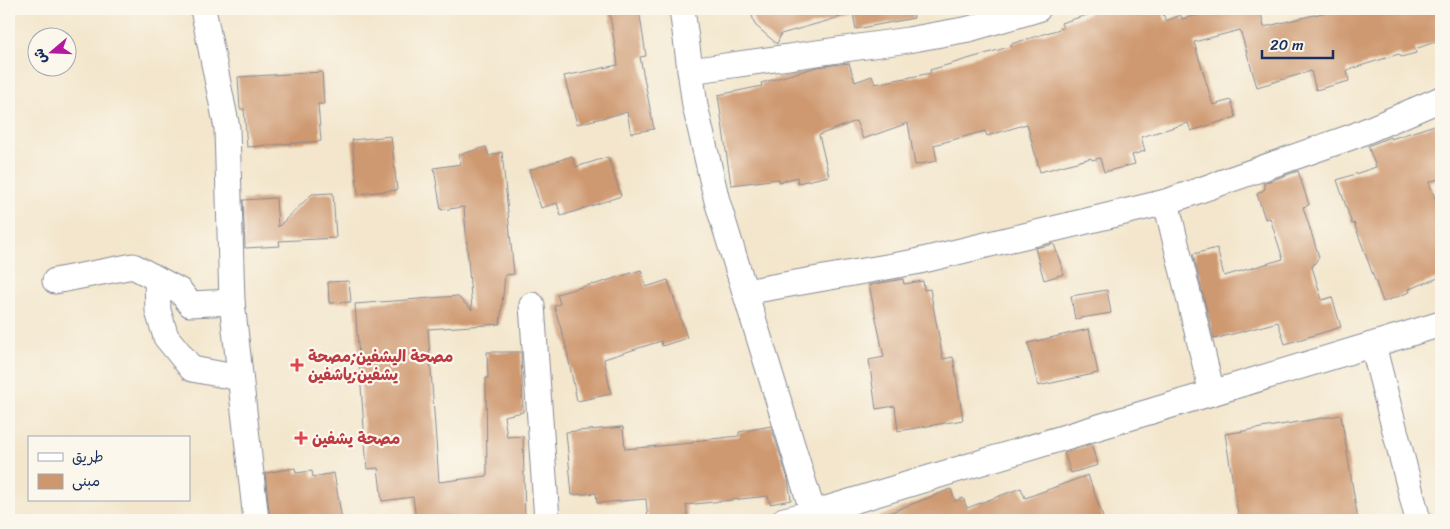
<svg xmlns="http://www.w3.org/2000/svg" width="1450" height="529" viewBox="0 0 1450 529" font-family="Sriracha,'Playpen Sans Arabic',sans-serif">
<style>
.building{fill:#ce986f}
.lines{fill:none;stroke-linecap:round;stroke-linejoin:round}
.minor-casing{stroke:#878a95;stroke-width:27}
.minor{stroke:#fff;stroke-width:25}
.health-dot{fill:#e0444e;stroke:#fbf7ec;stroke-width:2}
.labels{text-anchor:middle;stroke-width:4.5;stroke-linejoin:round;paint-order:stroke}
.health-label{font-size:16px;font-weight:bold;fill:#be3a42;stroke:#fbf7ec;text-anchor:start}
</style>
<rect width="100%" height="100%" fill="#fbf7ec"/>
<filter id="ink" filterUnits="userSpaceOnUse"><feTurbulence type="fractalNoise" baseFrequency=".02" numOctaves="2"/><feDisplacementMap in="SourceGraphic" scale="10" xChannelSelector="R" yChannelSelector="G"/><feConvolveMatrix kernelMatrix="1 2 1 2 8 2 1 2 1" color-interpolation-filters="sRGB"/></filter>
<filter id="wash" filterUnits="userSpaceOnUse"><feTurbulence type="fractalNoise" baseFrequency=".0096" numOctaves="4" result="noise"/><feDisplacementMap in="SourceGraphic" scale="20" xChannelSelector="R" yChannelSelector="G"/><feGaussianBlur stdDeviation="1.12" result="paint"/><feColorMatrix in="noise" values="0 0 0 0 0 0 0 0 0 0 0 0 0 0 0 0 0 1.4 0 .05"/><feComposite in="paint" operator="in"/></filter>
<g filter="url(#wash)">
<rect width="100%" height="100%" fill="#f3e6cc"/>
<g id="blocks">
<!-- building -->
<g class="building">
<polygon points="609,9 639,9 646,56 640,57 654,129 631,133 627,112 577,124 564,76 618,65"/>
<polygon points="750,9 850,9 851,14 781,34 777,44 755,25"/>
<polygon points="852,9 913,9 914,18 856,29"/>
<polygon points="1088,9 1161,9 1166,21 1181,15 1182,19 1221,9 1260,9 1264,27 1339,9 1441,9 1441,40 1415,49 1416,53 1401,57 1399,54 1347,70 1349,81 1316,90 1311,71 1257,87 1240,30 1194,42 1213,105 1231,100 1236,117 1191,131 1188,123 1141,137 1145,151 1132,155 1135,164 1104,172 1100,158 1092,160 1091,158 1040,172 1027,124 987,136 985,131 934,145 937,161 915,165 908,123 863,139 856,121 819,135 829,176 798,183 797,177 780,182 779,179 731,185 718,95 762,86 761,83 817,67 849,63 855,82 872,76 875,84 931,73 930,70 1012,46 1011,44 1063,28 1061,23 1090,14"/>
<polygon points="322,72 324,104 318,104 321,141 247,147 244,109 240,109 238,77"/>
<polygon points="1441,123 1441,178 1429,182 1441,214 1441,277 1409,289 1410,292 1383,302 1354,223 1352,224 1337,180 1376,167 1368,146 1390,137 1391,139"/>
<polygon points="391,136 397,190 358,194 352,140"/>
<polygon points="486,147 489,156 502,152 514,274 505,275 500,324 428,329 439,482 487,476 486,378 488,378 487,352 521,352 523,412 504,416 507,437 523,436 525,519 416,520 413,497 382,501 378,468 367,469 355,304 457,296 472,310 464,207 441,210 434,168 461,164 458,155"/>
<polygon points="572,156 576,167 608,157 621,196 561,216 557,203 541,208 529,170"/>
<polygon points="1298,171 1309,205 1303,207 1319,257 1312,267 1322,300 1332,297 1341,327 1285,344 1278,322 1214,339 1193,254 1217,248 1224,276 1283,259 1270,218 1265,219 1257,194 1265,189 1264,183"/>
<polygon points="333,193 336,238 279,241 280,246 245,248 243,200 276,198 278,227 312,194"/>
<polygon points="1054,244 1064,274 1044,280 1035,248"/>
<polygon points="641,270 646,287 668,280 687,338 662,346 661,341 604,359 611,394 577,401 565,342 554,306 560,304 557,294 592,284 593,285"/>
<polygon points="903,279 904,284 923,281 924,290 930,289 943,359 953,357 963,420 898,431 895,406 876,409 869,360 884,357 869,285"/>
<polygon points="349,281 351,302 329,303 328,282"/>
<polygon points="1107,290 1111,313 1075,319 1071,296"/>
<polygon points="1089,329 1098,373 1038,386 1028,343"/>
<polygon points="1341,415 1358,520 1239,520 1225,434"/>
<polygon points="771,426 788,479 791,500 770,504 768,496 686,505 688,520 648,520 646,499 597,503 596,493 572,495 566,432 623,427 625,449 693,443 693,441 739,436 739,432"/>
<polygon points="1091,444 1098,465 1071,473 1064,453"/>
<polygon points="295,468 296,473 312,471 313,477 334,473 342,520 270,520 265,473"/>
<polygon points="1088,475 1104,520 873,520 873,519 951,489 955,501 963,498 967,508 1021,488 1025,498"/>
</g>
</g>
</g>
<g filter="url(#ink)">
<use href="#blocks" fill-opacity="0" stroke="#878a95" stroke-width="1"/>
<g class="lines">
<defs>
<g id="minor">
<polyline points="203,9 227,128 232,302 256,520"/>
<polyline points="682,9 695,106 717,201 813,513"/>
<polyline points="690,71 908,40 969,29 1038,9"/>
<polyline points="1166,202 1212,393"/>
<polyline points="157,279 158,311 166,337 192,369 240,378"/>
<polyline points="55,281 133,266 180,291 190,304 232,302"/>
<polyline points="745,292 915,262 1166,202 1354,136 1441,99"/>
<polyline points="532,305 547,520"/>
<polyline points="1373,345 1418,520"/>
<polyline points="784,520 813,513 1441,324"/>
</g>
</defs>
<!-- minor casing -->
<use href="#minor" class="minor-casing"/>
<!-- minor -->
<use href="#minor" class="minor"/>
</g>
</g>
<!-- markers -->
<g class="health-dot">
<path d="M294.5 357.5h5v5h5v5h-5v5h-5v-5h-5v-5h5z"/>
<path d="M298.5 430.5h5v5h5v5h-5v5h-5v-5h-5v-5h5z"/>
</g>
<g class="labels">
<!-- health labels -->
<g class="health-label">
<text x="308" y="362">مصحة اليشفين;مصحة<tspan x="308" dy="18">يشفين;ياشفين</tspan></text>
<text x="312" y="444">مصحة يشفين</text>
</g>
</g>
<!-- margin -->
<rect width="1450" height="529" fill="none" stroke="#fbf7ec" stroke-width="30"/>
<!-- legend -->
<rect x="28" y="436" width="162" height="65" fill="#fbf7ec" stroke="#a1a7b3"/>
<rect x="38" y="453" width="25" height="8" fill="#ffffff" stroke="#a1a7b3"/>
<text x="72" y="462" font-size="15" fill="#1b2f5e">طريق</text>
<rect x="38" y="474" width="25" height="15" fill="#ce986f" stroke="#a1a7b3"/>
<text x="72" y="486" font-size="15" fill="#1b2f5e">مبنى</text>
<!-- north arrow -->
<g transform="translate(52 52) rotate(251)"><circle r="24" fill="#fbf7ec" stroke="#a1a7b3"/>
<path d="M0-4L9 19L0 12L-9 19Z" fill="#b5179e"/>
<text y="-8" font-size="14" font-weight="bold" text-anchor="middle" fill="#1b2f5e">ش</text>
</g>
<!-- scale -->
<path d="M1262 50v8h71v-8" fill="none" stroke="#1b2f5e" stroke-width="2.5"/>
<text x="1270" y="50" font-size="15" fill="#1b2f5e" stroke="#fbf7ec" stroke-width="4" paint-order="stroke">20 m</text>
</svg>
